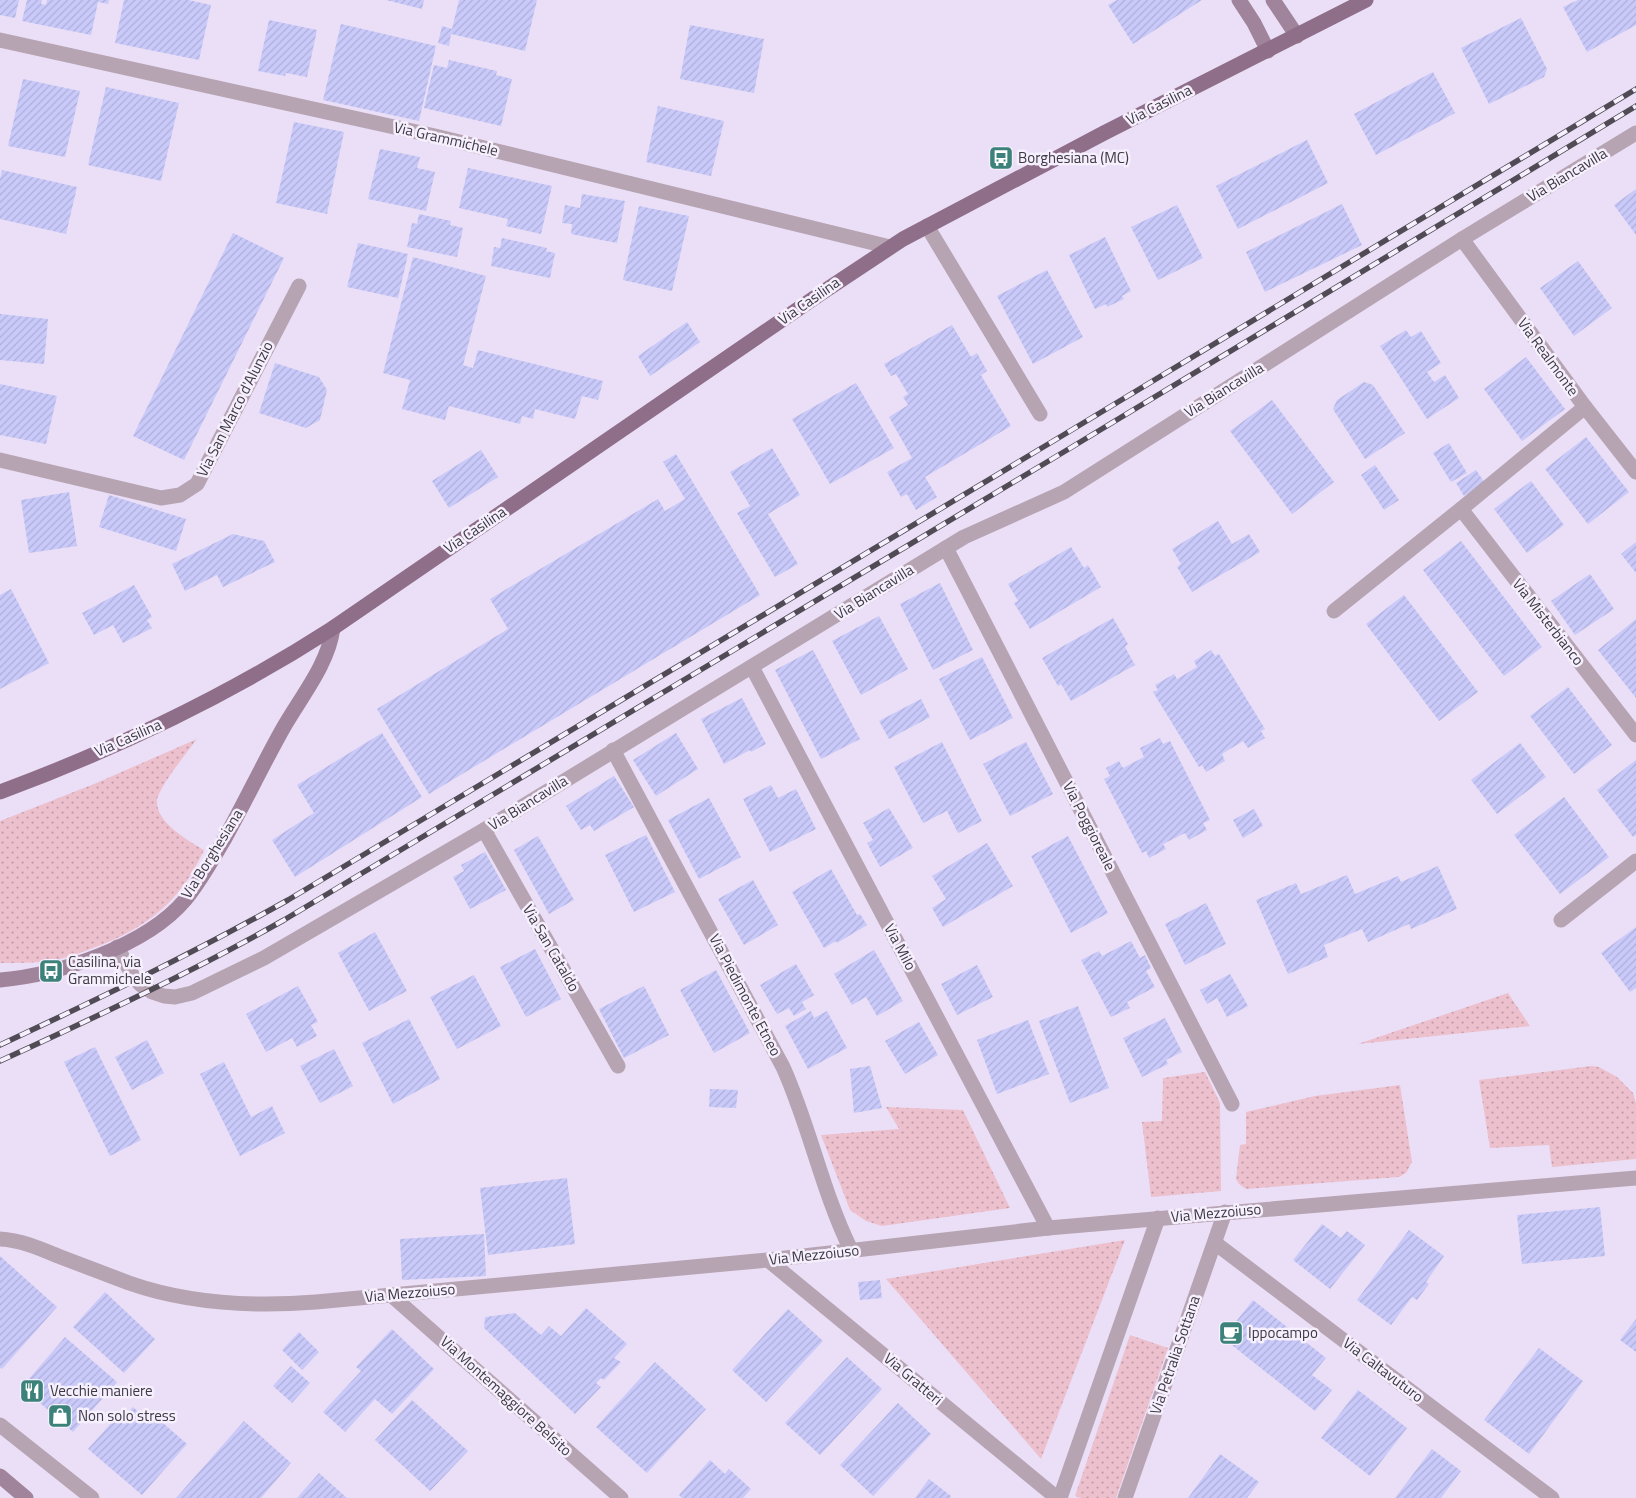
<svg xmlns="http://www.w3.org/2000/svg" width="1636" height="1498" viewBox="0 0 1636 1498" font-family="'Titillium Web',sans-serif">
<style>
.grass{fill:url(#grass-dots)}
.building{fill:url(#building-hatch)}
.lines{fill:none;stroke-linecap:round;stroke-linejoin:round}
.street{stroke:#b7a4b3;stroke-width:15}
.secondary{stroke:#a0849b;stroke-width:15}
.primary{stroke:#8f6e89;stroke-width:15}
.rail-casing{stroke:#504b55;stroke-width:5.5}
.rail{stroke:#f6effd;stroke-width:4;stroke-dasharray:11;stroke-linecap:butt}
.labels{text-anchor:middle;stroke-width:5;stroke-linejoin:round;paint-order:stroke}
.street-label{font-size:15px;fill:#3d3942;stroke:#f6effd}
.poi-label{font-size:15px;fill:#3d3942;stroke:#f6effd;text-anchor:start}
</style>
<defs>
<pattern id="grass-dots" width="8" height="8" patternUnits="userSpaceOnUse" patternTransform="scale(1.25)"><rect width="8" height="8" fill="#edc0ce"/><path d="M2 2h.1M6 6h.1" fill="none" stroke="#c19da9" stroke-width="1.8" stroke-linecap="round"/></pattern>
<pattern id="building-hatch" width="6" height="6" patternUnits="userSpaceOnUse" patternTransform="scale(1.25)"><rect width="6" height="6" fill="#c9cafa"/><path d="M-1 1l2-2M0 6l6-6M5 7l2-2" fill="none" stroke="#aeaed8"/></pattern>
</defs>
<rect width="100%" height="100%" fill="#ebdff7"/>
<!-- grass -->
<g class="grass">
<path d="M197,739C188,751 158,788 157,801C156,823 189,841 204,850C181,901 146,929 93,948C80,953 64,959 50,961C33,963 16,963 0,963V821L94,784Z"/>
<polygon points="1508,993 1530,1026 1358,1044"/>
<polygon points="1591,1066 1599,1067 1617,1077 1633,1093 1636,1103 1636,1159 1552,1167 1549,1145 1490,1148 1479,1080"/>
<polygon points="1205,1072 1220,1103 1221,1191 1151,1197 1142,1122 1162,1121 1163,1078"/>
<polygon points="1400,1085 1412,1162 1406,1173 1399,1177 1246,1189 1239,1184 1236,1179 1240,1145 1246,1144 1246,1112 1315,1096"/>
<polygon points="886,1107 963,1110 1010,1208 882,1226 866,1221 850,1210 821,1135 899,1129"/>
<polygon points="1125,1240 1041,1459 886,1279"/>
<polygon points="1130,1335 1168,1348 1116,1498 1081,1498 1075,1496"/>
</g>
<!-- building -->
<g class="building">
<polygon points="0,0 19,0 15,18 0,15"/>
<polygon points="27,0 42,0 41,4 46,5 47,0 109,0 108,4 98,2 91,35 22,21"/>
<polygon points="124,0 188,0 211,5 199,60 115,43"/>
<polygon points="386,0 424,0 422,9"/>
<polygon points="459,0 537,0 525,51 451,34 449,46 438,43 442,26 452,29"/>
<polygon points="1117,0 1202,0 1133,44 1108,5"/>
<polygon points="1578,0 1636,0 1636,25 1587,52 1563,7"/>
<polygon points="1521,18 1547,69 1544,77 1489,104 1461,48"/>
<polygon points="269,20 317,30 307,77 286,73 285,76 258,71"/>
<polygon points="341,24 436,46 419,121 323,100"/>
<polygon points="690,25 764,39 754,93 680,79"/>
<polygon points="449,60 497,71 496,75 512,79 501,126 424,108 434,65 447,68"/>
<polygon points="1433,72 1455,113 1376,155 1354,114"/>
<polygon points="23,79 80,91 65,157 8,146"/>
<polygon points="106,87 179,103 161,181 88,165"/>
<polygon points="658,106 724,121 711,176 646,162"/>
<polygon points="294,122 344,132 327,214 276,203"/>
<polygon points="1307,140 1328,183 1238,229 1216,186"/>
<polygon points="380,149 420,157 417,168 435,172 426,211 368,199"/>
<polygon points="468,168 552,186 541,234 506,226 508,219 459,208"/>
<polygon points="2,170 77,187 66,234 0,219 0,179"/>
<polygon points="1636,189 1636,235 1614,205"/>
<polygon points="582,194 625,201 617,243 571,234 572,224 562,223 565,205 580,208"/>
<polygon points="1342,204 1362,245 1265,292 1246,252"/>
<polygon points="1177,205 1203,258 1158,280 1131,227"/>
<polygon points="639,206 689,216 672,291 623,280"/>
<polygon points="419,214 451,221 450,225 463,228 457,257 407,247 412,223 417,224"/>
<polygon points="233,233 284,258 184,460 133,436"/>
<polygon points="1105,237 1131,291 1122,296 1124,299 1107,307 1106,304 1095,309 1069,255"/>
<polygon points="502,238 547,248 546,251 555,253 550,278 491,266 494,247 500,248"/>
<polygon points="358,243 408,254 398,298 347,287"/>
<polygon points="413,257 486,276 463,365 473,368 478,350 603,381 598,400 582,396 575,419 535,409 533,419 522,416 520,424 449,406 445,420 402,409 410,380 383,373"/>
<polygon points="1578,261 1612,308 1574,336 1540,288"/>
<polygon points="1047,270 1083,337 1033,364 997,296"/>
<polygon points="0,314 48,319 44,364 0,360"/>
<polygon points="687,322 700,342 650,376 638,356"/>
<polygon points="952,325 971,357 977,353 987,371 981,375 1011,426 925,477 937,497 916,510 907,494 901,497 887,472 912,458 889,417 908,405 903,397 908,394 896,374 891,376 884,364"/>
<polygon points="1406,330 1411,337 1421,331 1441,363 1427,372 1434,382 1445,375 1459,398 1427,419 1380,346"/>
<polygon points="1526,357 1565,409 1522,441 1484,389"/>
<polygon points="275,363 319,377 327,390 320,420 306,428 259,413"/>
<polygon points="1364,382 1373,385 1405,433 1365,459 1333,409 1337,400"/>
<polygon points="856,383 894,448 830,484 792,419"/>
<polygon points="0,384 57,396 46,444 0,435"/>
<polygon points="1272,400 1334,482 1292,514 1230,431"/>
<polygon points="1586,437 1629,492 1588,524 1545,469"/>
<polygon points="1449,443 1467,473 1451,482 1433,453"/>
<polygon points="772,448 800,495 768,514 798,564 775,577 737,513 750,506 730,472"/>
<polygon points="481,450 498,477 449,508 432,481"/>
<polygon points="676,454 760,595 429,794 377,709 508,629 490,599 658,499 665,511 685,499 663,462"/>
<polygon points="1375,465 1399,500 1384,510 1361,475"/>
<polygon points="1476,470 1485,483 1464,496 1456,483"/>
<polygon points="1531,481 1564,525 1527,553 1494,509"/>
<polygon points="69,492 77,546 29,553 21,500"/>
<polygon points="109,495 186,519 176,551 99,527"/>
<polygon points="1218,521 1232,544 1249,534 1260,552 1192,592 1177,567 1181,564 1172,549"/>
<polygon points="233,534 264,541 275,562 223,587 217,575 185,591 172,564"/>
<polygon points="1461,541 1542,647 1504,676 1423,570"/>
<polygon points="1636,542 1636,573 1621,554"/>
<polygon points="1071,547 1084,568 1088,565 1101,587 1030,629 1014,603 1018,601 1008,584"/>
<polygon points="1590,574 1614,609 1575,635 1551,601"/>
<polygon points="940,583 973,650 933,670 900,604"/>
<polygon points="134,585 152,617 147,620 152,628 123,643 113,625 94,635 82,613"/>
<polygon points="11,589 49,663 0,689 0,595"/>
<polygon points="1404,595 1478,692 1439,721 1366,624"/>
<polygon points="879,616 908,669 861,695 832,641"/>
<polygon points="1113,618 1128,644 1125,647 1135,665 1071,701 1061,684 1058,686 1042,658"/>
<polygon points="1636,619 1636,698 1598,650"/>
<polygon points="813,650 860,739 821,759 775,670"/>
<polygon points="1211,650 1215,656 1219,654 1265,729 1261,731 1265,738 1248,748 1243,741 1222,754 1225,761 1206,772 1202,765 1199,767 1153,692 1158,690 1155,685 1174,674 1177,679 1197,667 1194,661"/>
<polygon points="982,657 1013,718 970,740 939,679"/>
<polygon points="1568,687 1612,745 1574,774 1530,716"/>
<polygon points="742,698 766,744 751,752 750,750 724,764 701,719"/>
<polygon points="921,699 930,717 889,739 879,721"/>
<polygon points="382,733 422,797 295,877 272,840 314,813 297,785"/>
<polygon points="676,733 698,769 656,796 633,760"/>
<polygon points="1160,738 1163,744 1170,741 1210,820 1203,823 1207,830 1189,840 1185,833 1163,844 1166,849 1149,858 1146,851 1142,853 1104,779 1110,776 1106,768 1119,761 1123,768 1144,757 1140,748"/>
<polygon points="942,742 982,821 958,833 947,811 923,823 894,767"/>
<polygon points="1026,742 1053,794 1010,816 983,764"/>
<polygon points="1520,743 1546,777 1497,814 1471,780"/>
<polygon points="1636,760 1636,835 1633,837 1597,790"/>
<polygon points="614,776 634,807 594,831 590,825 581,830 566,806"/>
<polygon points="771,785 778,798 796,789 816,829 770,852 743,799"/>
<polygon points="1564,797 1609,857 1560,894 1514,835"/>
<polygon points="709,798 741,857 699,879 668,820"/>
<polygon points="889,808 913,848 880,867 867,843 873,840 863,823"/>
<polygon points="1254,809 1263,826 1243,838 1233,820"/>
<polygon points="646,835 675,892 634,912 605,855"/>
<polygon points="538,836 574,900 549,914 514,850"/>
<polygon points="1068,836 1108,913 1071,933 1031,856"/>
<polygon points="987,843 1013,886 943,927 932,908 946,899 932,876"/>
<polygon points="485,852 506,890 470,909 453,877 464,871 461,865"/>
<polygon points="1438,866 1457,909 1411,929 1409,924 1368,942 1362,929 1324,945 1328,957 1288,974 1256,900 1296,883 1301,894 1347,875 1355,894 1398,876 1401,882"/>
<polygon points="831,869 857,915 860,914 867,925 837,943 836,941 824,948 792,892"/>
<polygon points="753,880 778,925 744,945 718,899"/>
<polygon points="1206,903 1226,944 1185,965 1165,924"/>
<polygon points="1636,927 1636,988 1630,992 1601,953"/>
<polygon points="375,932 407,991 369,1011 338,953"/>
<polygon points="1131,941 1140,958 1145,955 1151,968 1146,971 1155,987 1127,1002 1130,1008 1111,1017 1081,960 1099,951 1102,956"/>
<polygon points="535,949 561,999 526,1017 500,967"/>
<polygon points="874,950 903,1001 877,1016 866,997 852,1005 834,974"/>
<polygon points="796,964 814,995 802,1002 806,1009 794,1016 789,1008 777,1014 760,985"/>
<polygon points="977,965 993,997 957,1015 941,984"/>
<polygon points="716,970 750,1033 714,1053 680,990"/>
<polygon points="1230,974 1248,1006 1227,1017 1217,998 1207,1004 1200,990"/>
<polygon points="474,975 501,1026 457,1049 430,997"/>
<polygon points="298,986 318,1022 311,1025 317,1036 297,1047 292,1038 266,1052 246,1014"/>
<polygon points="644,986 669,1035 624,1058 599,1009"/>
<polygon points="1078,1006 1109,1088 1070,1103 1039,1021"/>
<polygon points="811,1011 814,1018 827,1011 847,1048 808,1069 785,1026"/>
<polygon points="1165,1018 1182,1052 1166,1060 1168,1064 1142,1077 1123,1038"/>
<polygon points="409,1019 440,1079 393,1104 362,1043"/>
<polygon points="1028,1020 1049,1074 997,1094 977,1040"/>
<polygon points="919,1022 938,1055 905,1074 885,1041"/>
<polygon points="147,1040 164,1073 132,1090 115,1057"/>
<polygon points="95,1047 141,1140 110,1156 64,1062"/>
<polygon points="334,1049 353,1086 320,1103 300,1066"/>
<polygon points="224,1062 251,1117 272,1106 285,1133 240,1156 200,1074"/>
<polygon points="870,1066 882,1108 854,1113 850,1069"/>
<polygon points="710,1089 738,1090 736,1108 709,1107"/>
<polygon points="567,1178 575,1244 488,1255 480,1188"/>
<polygon points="1600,1207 1605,1256 1522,1264 1517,1215"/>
<polygon points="1322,1224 1341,1238 1347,1231 1365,1245 1330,1289 1293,1260"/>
<polygon points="1409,1230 1444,1256 1426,1282 1429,1284 1417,1300 1412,1297 1391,1325 1357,1300"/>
<polygon points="484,1234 486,1276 402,1280 400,1239"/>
<polygon points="0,1256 57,1307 2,1369 0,1368"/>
<polygon points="880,1280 882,1298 860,1300 858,1282"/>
<polygon points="105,1292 155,1339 124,1373 73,1327"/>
<polygon points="1253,1300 1326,1358 1312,1375 1332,1390 1315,1411 1223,1338"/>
<polygon points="586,1308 627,1344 614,1358 621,1362 604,1380 601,1378 596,1383 601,1387 575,1414 484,1328 485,1317 515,1313 541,1335 549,1326 561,1336"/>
<polygon points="788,1309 823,1341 766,1402 732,1370"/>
<polygon points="1636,1319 1636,1352 1620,1340"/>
<polygon points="392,1329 434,1369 392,1414 375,1399 345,1432 323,1412 361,1371 356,1367"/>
<polygon points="299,1332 319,1352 302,1370 282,1350"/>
<polygon points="65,1337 117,1382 73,1432 22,1387"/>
<polygon points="1539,1348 1583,1381 1529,1454 1484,1420"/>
<polygon points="847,1357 882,1389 820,1455 785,1423"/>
<polygon points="655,1362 706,1409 647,1473 596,1427"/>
<polygon points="291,1366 310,1383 292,1403 273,1386"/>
<polygon points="1358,1390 1407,1428 1370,1476 1321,1438"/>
<polygon points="412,1400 468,1451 430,1491 375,1440"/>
<polygon points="898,1403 931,1434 873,1496 840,1465"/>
<polygon points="133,1407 149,1422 155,1416 187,1444 142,1495 88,1449 121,1412 125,1416"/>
<polygon points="244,1421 291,1463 261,1498 176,1498"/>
<polygon points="1432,1449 1461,1471 1441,1498 1395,1498"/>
<polygon points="1220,1454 1259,1482 1247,1498 1188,1498"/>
<polygon points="710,1460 725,1474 729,1469 751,1489 743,1498 682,1498 679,1495"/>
<polygon points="319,1473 347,1498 297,1498"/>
<polygon points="929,1479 951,1496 950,1498 915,1498"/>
</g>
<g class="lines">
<!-- street -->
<g class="street">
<polyline points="0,40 435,136 890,247"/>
<polyline points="927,226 1040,414"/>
<polyline points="1462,239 1585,407 1636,472"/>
<polyline points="1585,407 1461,509 1636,735"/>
<polyline points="0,460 161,498 180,495 197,484 299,286"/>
<polyline points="946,548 1232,1104"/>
<polyline points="1334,611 1461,509"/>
<polyline points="752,667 1048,1228"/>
<path d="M613,750L783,1067C810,1127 822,1191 851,1250"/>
<polyline points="484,830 618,1066"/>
<polyline points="1561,920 1636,861"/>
<polyline points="117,947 134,978 141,985 152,992 164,996 175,997 192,993 264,958 484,830 964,537 1064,492 1462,239 1636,133"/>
<path d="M0,1239C20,1240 39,1248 58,1256C82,1265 105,1274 129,1283C189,1304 254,1307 316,1302L768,1260L1048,1228L1636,1178"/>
<polyline points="1215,1243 1552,1498"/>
<polyline points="768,1260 1057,1498"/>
<polyline points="391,1295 621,1498"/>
<polyline points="0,1425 92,1498"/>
<polyline points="1060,1498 1158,1218"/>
<polyline points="1125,1498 1225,1212"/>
</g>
<!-- secondary -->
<g class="secondary">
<polyline points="1239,0 1254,23 1268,51"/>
<polyline points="1273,0 1297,36"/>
<path d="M0,980C58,975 146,946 185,900C200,882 212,860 224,840C244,804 261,768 281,732C299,699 328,666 333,628"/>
<polyline points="0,1476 26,1498"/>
</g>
<!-- primary -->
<path class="primary" d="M0,792C116,749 229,695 333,628L820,294L903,239L1104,133L1366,0"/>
<defs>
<g id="rail">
<path d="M0,1045C98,999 194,953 288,900L1060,437L1636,89"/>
<path d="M0,1061C96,1017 192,972 284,920L1067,450L1636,106"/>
</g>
</defs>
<!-- rail casing -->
<use href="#rail" class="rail-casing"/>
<!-- rail -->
<use href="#rail" class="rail"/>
</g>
<!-- icons -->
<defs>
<symbol id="bus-square" viewBox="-11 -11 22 22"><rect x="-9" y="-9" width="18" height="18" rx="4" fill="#3c827b" stroke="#f6effd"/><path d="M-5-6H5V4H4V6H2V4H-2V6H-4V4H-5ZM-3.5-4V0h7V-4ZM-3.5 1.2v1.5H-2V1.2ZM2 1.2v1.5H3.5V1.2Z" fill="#fff"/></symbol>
<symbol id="cafe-square" viewBox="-11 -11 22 22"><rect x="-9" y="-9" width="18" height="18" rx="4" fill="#3c827b" stroke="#f6effd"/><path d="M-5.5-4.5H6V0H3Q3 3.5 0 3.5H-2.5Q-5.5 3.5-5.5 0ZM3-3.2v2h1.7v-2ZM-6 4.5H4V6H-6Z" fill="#fff"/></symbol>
<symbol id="restaurant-square" viewBox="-11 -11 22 22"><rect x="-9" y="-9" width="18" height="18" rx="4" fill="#3c827b" stroke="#f6effd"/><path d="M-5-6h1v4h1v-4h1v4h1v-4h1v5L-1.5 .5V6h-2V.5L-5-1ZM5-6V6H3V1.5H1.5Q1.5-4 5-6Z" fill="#fff"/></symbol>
<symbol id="shop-square" viewBox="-11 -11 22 22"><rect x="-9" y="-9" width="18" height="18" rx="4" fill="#3c827b" stroke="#f6effd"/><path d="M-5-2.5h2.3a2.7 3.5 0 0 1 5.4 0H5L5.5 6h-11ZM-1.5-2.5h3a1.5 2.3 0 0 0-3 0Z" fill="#fff"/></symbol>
</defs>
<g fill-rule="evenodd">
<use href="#bus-square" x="987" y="144" width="28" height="28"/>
<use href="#bus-square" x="37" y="957" width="28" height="28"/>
<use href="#cafe-square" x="1217" y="1319" width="28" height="28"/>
<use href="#restaurant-square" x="18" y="1377" width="28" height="28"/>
<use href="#shop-square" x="46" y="1402" width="28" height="28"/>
</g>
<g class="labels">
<!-- street labels -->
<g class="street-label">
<text transform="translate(1159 105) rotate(-27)" y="5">Via Casilina</text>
<text transform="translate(446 139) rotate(13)" y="5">Via Grammichele</text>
<text transform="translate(1567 175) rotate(-31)" y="5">Via Biancavilla</text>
<text transform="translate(809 301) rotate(-35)" y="5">Via Casilina</text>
<text transform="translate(1548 357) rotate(54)" y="5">Via Realmonte</text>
<text transform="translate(1224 390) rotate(-32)" y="5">Via Biancavilla</text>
<text transform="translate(235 409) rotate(-63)" y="5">Via San Marco d'Alunzio</text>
<text transform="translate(475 530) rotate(-34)" y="5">Via Casilina</text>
<text transform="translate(874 592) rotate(-32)" y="5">Via Biancavilla</text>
<text transform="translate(1548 622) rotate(52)" y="5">Via Misterbianco</text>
<text transform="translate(128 738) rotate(-24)" y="5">Via Casilina</text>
<text transform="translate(528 803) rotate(-32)" y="5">Via Biancavilla</text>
<text transform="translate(1089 826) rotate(63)" y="5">Via Poggioreale</text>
<text transform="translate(212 854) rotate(-58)" y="5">Via Borghesiana</text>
<text transform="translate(900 947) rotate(62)" y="5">Via Milo</text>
<text transform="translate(551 948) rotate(60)" y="5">Via San Cataldo</text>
<text transform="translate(745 995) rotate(62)" y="5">Via Piedimonte Etneo</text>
<text transform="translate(1216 1213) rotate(-5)" y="5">Via Mezzoiuso</text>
<text transform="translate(814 1255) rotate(-6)" y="5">Via Mezzoiuso</text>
<text transform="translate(410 1293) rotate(-5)" y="5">Via Mezzoiuso</text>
<text transform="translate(1175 1355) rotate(-71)" y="5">Via Petralia Sottana</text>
<text transform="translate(1383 1370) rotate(37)" y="5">Via Caltavuturo</text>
<text transform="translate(913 1379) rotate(40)" y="5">Via Gratteri</text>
<text transform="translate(506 1396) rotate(42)" y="5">Via Montemaggiore Belsito</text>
</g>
<!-- poi labels -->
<g class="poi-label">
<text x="1018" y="163">Borghesiana (MC)</text>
<text x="68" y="967">Casilina, via<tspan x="68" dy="17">Grammichele</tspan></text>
<text x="1248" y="1338">Ippocampo</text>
<text x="50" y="1396">Vecchie maniere</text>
<text x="78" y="1421">Non solo stress</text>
</g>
</g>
</svg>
